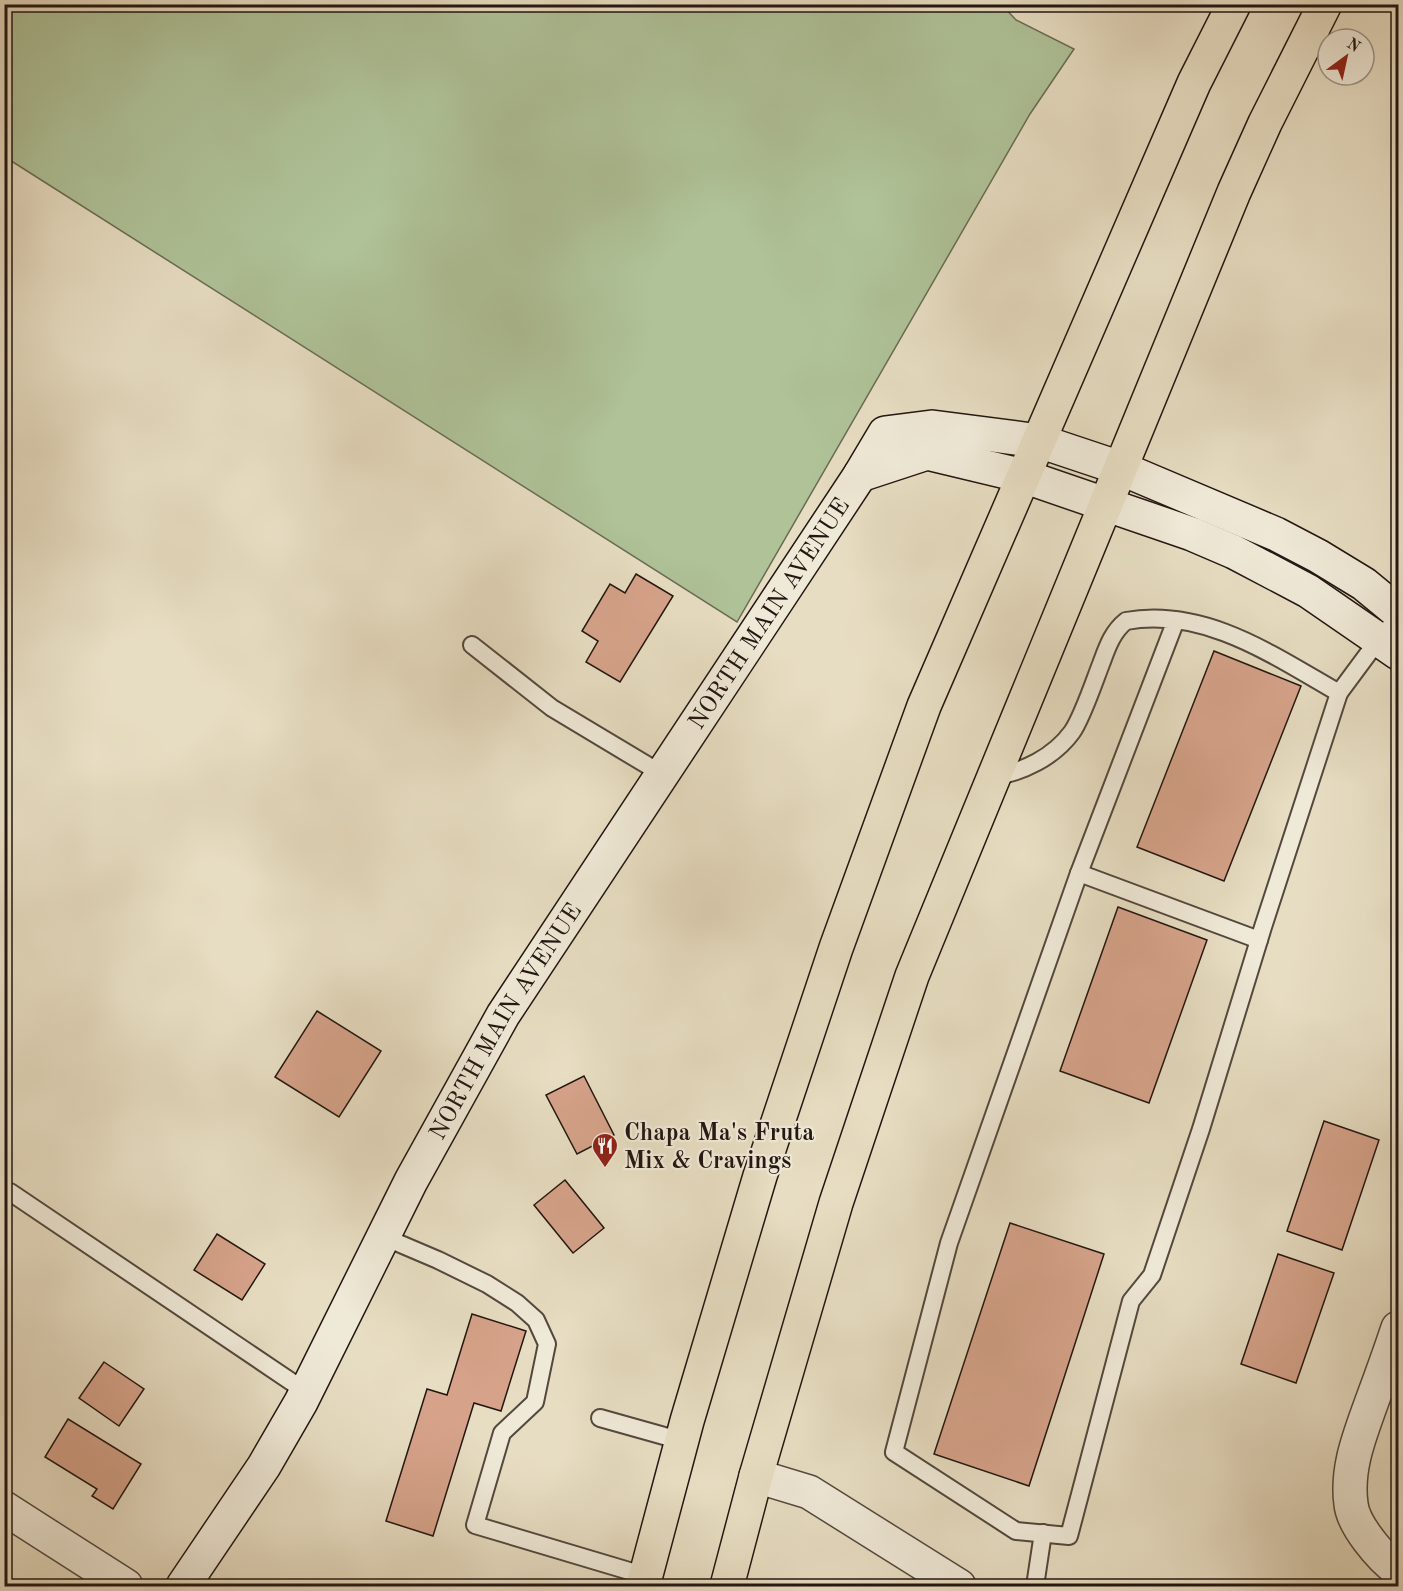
<svg xmlns="http://www.w3.org/2000/svg" width="1403" height="1591" viewBox="0 0 1403 1591" font-family="'Old Standard TT',serif">
<style>
.green{fill:#afc298;stroke:#696c54;stroke-width:1.5}
.building{fill:#d6a38a;stroke:#231611;stroke-width:1.5}
.lines{fill:none;stroke-linecap:round;stroke-linejoin:round}
.lane-casing{stroke:#54483d;stroke-width:20}
.street-casing{stroke:#54483d;stroke-width:36}
.secondary-casing{stroke:#231611;stroke-width:36}
.highway-casing{stroke:#231611;stroke-width:36}
.lane{stroke:#efe9d7;stroke-width:16}
.street{stroke:#efe9d7;stroke-width:33}
.secondary{stroke:#efe9d7;stroke-width:33}
.highway{stroke:#e7ddc2;stroke-width:33}
.labels{text-anchor:middle;stroke-width:4.5;stroke-linejoin:round;paint-order:stroke}
.street-label{font-size:24px;fill:#231611;stroke:#efe9d7}
.poi-label{font-size:24px;font-weight:bold;fill:#231611;stroke:#efe9d7;text-anchor:start}
</style>
<rect width="100%" height="100%" fill="#e7ddc2"/>
<filter id="stains"><feTurbulence type="fractalNoise" baseFrequency=".00333" numOctaves="4"/><feColorMatrix values="0 0 0 0 .2 0 0 0 0 .09 0 0 0 0 .02 0 0 0 .5 -.17"/></filter>
<radialGradient id="worn" r=".72"><stop offset=".6" stop-color="#630" stop-opacity="0"/><stop offset="1" stop-color="#630" stop-opacity=".3"/></radialGradient>
<!-- green -->
<polygon class="green" points="1001,4 1016,20 1074,49 1030,114 737,622 5,157 5,5"/>
<!-- building -->
<g class="building">
<polygon points="636,574 673,596 620,682 586,662 598,641 582,631 610,584 625,593"/>
<polygon points="1214,651 1301,686 1224,881 1137,847"/>
<polygon points="1118,907 1207,940 1149,1103 1060,1071"/>
<polygon points="317,1011 381,1051 339,1117 275,1077"/>
<polygon points="584,1076 614,1135 577,1154 546,1095"/>
<polygon points="1324,1121 1379,1140 1342,1250 1287,1231"/>
<polygon points="565,1180 604,1228 573,1253 534,1205"/>
<polygon points="1010,1223 1104,1254 1029,1486 934,1454"/>
<polygon points="217,1234 265,1264 242,1300 194,1270"/>
<polygon points="1278,1254 1334,1273 1296,1383 1241,1364"/>
<polygon points="472,1314 526,1331 501,1411 474,1403 433,1536 386,1521 427,1389 447,1395"/>
<polygon points="104,1362 144,1389 119,1426 79,1398"/>
<polygon points="68,1419 141,1464 113,1509 92,1496 97,1489 45,1457"/>
</g>
<g class="lines">
<defs>
<g id="lane">
<polyline points="472,645 552,708 662,774"/>
<polyline points="1339,693 1379,639 1398,618"/>
<path d="M993,777C1023,772 1054,757 1072,732C1082,718 1094,682 1101,664C1107,648 1112,632 1126,621C1205,607 1274,656 1339,693L1263,927L1201,1129L1152,1275L1131,1301L1069,1536L1016,1531L894,1452L949,1243L1079,873L1176,620"/>
<polyline points="1079,873 1259,940"/>
<polyline points="10,1192 305,1391"/>
<polyline points="384,1237 438,1260 487,1284 517,1303 536,1320 547,1344 535,1402 502,1433 475,1525 646,1576"/>
<polyline points="600,1418 682,1441"/>
<polyline points="1035,1586 1043,1533"/>
</g>
<g id="street">
<path d="M1398,1328C1390,1352 1381,1377 1372,1401C1360,1435 1346,1468 1351,1504C1353,1525 1381,1558 1398,1570"/>
<polyline points="756,1476 809,1492 959,1586"/>
<polyline points="4,1508 126,1586"/>
</g>
<g id="secondary">
<polyline points="860,475 927,453 1023,476 1192,534 1234,552 1308,591 1398,653"/>
<path id="s1" d="M183,1586L264,1466L301,1402L411,1181L503,1015L860,475L885,433L932,427L1039,441L1120,468L1276,534L1318,556L1364,584L1398,612"/>
</g>
<g id="highway">
<polyline points="643,1586 687,1421 760,1176 836,948 924,706 1194,83 1234,4"/>
<polyline points="727,1586 756,1476 836,1203 912,976 1234,192 1265,123 1325,4"/>
</g>
</defs>
<!-- lane casing -->
<use href="#lane" class="lane-casing"/>
<!-- street casing -->
<use href="#street" class="street-casing"/>
<!-- secondary casing -->
<use href="#secondary" class="secondary-casing"/>
<!-- highway casing -->
<use href="#highway" class="highway-casing"/>
<!-- lane -->
<use href="#lane" class="lane"/>
<!-- street -->
<use href="#street" class="street"/>
<!-- secondary -->
<use href="#secondary" class="secondary"/>
<!-- highway -->
<use href="#highway" class="highway"/>
</g>
<!-- icons -->
<defs>
<symbol id="restaurant-pin" viewBox="-11 -11 22 30"><path d="M0 17L-7.5 6A9.5 9.5 0 1 1 7.5 6Z" fill="#8f2418" stroke="#efe9d7"/><path d="M-5-6h1v4h1v-4h1v4h1v-4h1v5L-1.5 .5V6h-2V.5L-5-1ZM5-6V6H3V1.5H1.5Q1.5-4 5-6Z" fill="#fff"/></symbol>
</defs>
<g fill-rule="evenodd">
<use href="#restaurant-pin" x="590" y="1131" width="30" height="40"/>
</g>
<g class="labels">
<!-- street labels -->
<g class="street-label">
<text dy="8" stroke="none"><textPath href="#s1" startOffset="1137">NORTH MAIN AVENUE</textPath></text>
<text dy="8" stroke="none"><textPath href="#s1" startOffset="651">NORTH MAIN AVENUE</textPath></text>
</g>
<!-- poi labels -->
<g class="poi-label">
<text x="624" y="1140">Chapa Ma's Fruta<tspan x="624" dy="28">Mix &amp; Cravings</tspan></text>
</g>
</g>
<!-- margin -->
<rect width="1403" height="1591" fill="none" stroke="#e7ddc2" stroke-width="24"/>
<rect x="6" y="6" width="1391" height="1579" fill="none" stroke="#231611" stroke-width="3"/>
<rect x="12" y="12" width="1379" height="1567" fill="none" stroke="#231611" stroke-width="1.5"/>
<!-- north arrow -->
<g transform="translate(1346 57) rotate(33)"><circle r="28" fill="#efe9d7" stroke="#9d9588" stroke-width="1.5"/>
<path d="M0-4.5L10 22L0 15L-10 22Z" fill="#8f2418"/>
<text y="-9" font-size="16" font-weight="bold" text-anchor="middle" fill="#231611">N</text>
</g>
<rect width="100%" height="100%" filter="url(#stains)"/>
<rect width="100%" height="100%" fill="url(#worn)"/>
</svg>
